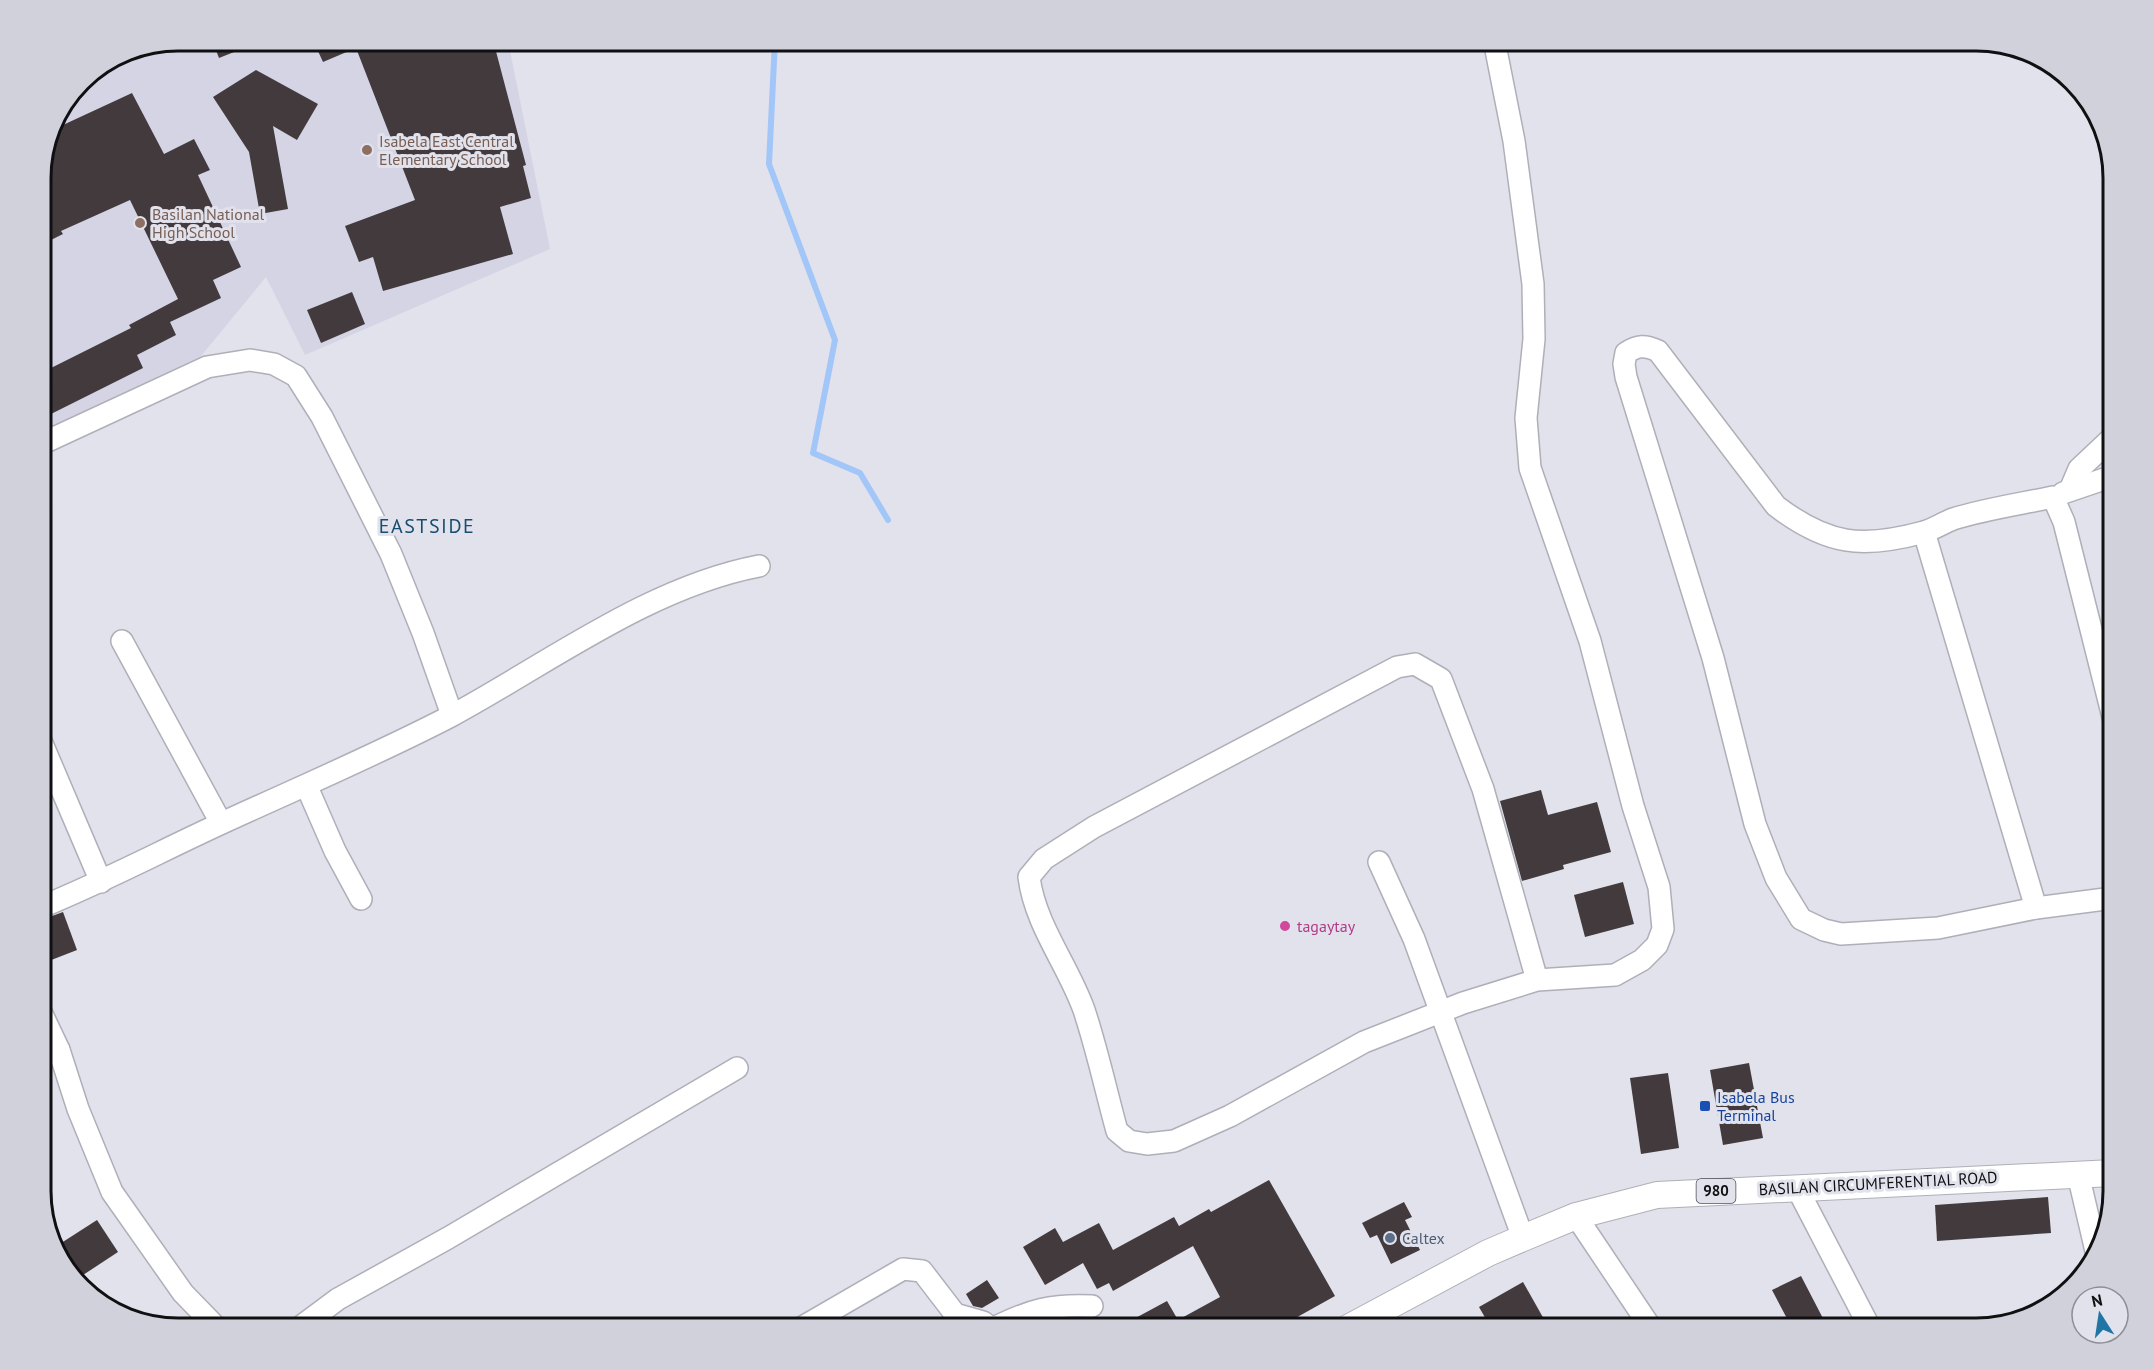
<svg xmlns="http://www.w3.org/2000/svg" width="2154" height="1369" viewBox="0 0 2154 1369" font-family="'PT Sans',sans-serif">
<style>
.built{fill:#d4d4e5}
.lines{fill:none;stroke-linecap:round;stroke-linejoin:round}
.stream{stroke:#a2c6f8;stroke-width:6}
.building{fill:#433a3d}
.minor-casing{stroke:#afafb9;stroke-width:24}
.major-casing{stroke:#afafb9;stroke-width:28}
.minor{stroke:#fff;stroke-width:21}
.major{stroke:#fff;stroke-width:26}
.education-dot{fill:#8d6e63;stroke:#e2e2ec;stroke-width:2}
.hotel-dot{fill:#d1479c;stroke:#e2e2ec;stroke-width:2}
.transit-dot{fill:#1a4fb4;stroke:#e2e2ec;stroke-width:2}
.service-dot{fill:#5c6f8a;stroke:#e2e2ec;stroke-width:2}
.labels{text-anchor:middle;stroke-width:6;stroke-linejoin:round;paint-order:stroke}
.shield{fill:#e2e2ec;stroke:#4f4f54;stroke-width:1.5}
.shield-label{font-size:15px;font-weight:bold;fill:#101013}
.education-label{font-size:16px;fill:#785e54;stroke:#e2e2ec;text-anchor:start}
.hotel-label{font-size:16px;fill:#b23c85;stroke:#e2e2ec;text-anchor:start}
.transit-label{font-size:16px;fill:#164399;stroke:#e2e2ec;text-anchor:start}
.street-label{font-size:16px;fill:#101013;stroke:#e2e2ec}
.service-label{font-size:16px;fill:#4e5e75;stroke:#e2e2ec;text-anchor:start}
.quarter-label{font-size:20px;letter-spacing:1.5px;fill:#164e70;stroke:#e2e2ec}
.rim{fill:none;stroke:#101013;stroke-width:3}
</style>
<rect width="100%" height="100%" fill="#e2e2ec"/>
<!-- built -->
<polygon class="built" points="178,41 508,41 550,249 305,355 266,277 201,356 41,431 41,169 51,125 81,80 126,51"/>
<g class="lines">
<!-- stream -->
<polyline class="stream" points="775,40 769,164 835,340 813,453 860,473 888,520"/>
</g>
<!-- building -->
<g class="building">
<polygon points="212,40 262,40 262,41 219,58"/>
<polygon points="313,40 493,40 526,165 523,166 531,198 500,207 513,254 383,291 373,257 359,262 345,226 415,200 356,48 323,62"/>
<polygon points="256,70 318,104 297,140 273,126 288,209 260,214 249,152 213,97"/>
<polygon points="132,93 164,154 194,139 210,170 198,175 241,267 213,280 221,298 170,322 176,335 137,355 143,368 41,419 41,373 131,328 129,325 178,299 130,200 61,231 63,234 41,245 41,169 50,131"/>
<polygon points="352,292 365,324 321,343 307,310"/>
<polygon points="1541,790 1548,815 1597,802 1611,852 1563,865 1564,869 1522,881 1500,801"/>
<polygon points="1623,882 1634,924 1585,937 1574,895"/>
<polygon points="63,912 77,950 41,964 41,920"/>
<polygon points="1749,1063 1763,1138 1723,1145 1710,1070"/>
<polygon points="1668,1073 1679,1148 1641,1154 1630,1078"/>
<polygon points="1269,1180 1335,1296 1283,1325 1278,1317 1259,1328 1117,1328 1167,1301 1178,1320 1220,1297 1193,1246 1113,1291 1109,1283 1097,1289 1083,1263 1045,1285 1023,1247 1055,1228 1063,1242 1099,1223 1113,1250 1174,1217 1179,1226 1209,1209 1211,1212"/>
<polygon points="2048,1197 2051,1233 1937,1241 1935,1205"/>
<polygon points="1404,1202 1412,1217 1405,1220 1420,1250 1391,1264 1377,1235 1370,1238 1362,1223"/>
<polygon points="97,1220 118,1252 77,1279 59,1260 55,1247"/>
<polygon points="1801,1276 1828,1328 1792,1328 1772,1290"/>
<polygon points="987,1280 999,1298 982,1308 973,1306 966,1294"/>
<polygon points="1523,1282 1549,1328 1491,1328 1479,1307"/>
</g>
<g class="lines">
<defs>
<g id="minor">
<path d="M1494,40L1514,141L1533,284L1534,339L1526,418L1530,468L1590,641L1633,806L1659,887L1663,929L1657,945L1642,960L1615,975L1537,980L1463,1003L1364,1042L1230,1116L1174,1141L1147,1144L1129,1141L1117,1131C1106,1091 1097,1049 1084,1010C1068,965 1035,925 1029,877L1044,859L1094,827L1397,667L1415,664L1441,679L1483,789L1537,980"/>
<polyline points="41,444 207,367 250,360 274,364 296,376 322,417 391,554 423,633 452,715"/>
<polyline points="2070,490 2079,469 2113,437"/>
<polyline points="2063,493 2113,476"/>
<polyline points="1924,532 2036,908"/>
<polyline points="122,641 221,823"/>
<path d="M2113,717L2064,522L2053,497C2020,504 1985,509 1953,519C1943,523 1934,529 1924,532C1862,549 1827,545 1776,506L1658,351C1645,345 1638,345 1626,353L1624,364L1626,377L1713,658L1755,824L1776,878L1801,919L1824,930L1841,934L1938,928L2036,908L2113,898"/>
<polyline points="41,741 101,882"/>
<polyline points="307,787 335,851 361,899"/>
<polyline points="1379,862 1414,939 1523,1238"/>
<path d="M41,907C103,882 161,851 222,823C298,788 376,755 451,716C549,663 649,587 759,566"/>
<polyline points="41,1012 59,1050 78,1109 112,1192 183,1293 217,1328"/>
<polyline points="41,1058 59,1050"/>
<polyline points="2078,1174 2096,1251"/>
<polyline points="1797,1188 1870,1328"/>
<polyline points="1576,1216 1651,1328"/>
<polyline points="299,1328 338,1299 448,1238 737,1068"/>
<polyline points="801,1328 903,1269 922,1271 955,1314 983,1322 991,1328"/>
<path d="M994,1328C1030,1310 1052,1304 1092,1306"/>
</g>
<polyline id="major" points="1348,1328 1488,1253 1523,1238 1576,1216 1657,1195 2113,1173"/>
</defs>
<!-- minor casing -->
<use href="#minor" class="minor-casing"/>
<!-- major casing -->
<use href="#major" class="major-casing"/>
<!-- minor -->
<use href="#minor" class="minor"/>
<!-- major -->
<use href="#major" class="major"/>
</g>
<!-- markers -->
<g class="education-dot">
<circle cx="367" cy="150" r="6"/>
<circle cx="140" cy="223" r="6"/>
</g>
<circle class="hotel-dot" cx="1285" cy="926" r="6"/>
<rect class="transit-dot" x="1699" y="1100" width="12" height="12" rx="3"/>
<circle class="service-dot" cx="1390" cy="1238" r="6"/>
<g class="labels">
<!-- shield labels -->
<rect class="shield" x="1696.5" y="1179" width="39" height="24" rx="4.5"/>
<g class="shield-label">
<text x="1716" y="1196">980</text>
</g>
<!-- education labels -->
<g class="education-label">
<text x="379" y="147">Isabela East Central<tspan x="379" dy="18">Elementary School</tspan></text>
<text x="152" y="220">Basilan National<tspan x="152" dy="18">High School</tspan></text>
</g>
<!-- hotel labels -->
<g class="hotel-label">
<text x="1297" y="932">tagaytay</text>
</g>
<!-- transit labels -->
<g class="transit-label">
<text x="1717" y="1103">Isabela Bus<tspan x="1717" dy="18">Terminal</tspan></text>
</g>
<!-- street labels -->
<g class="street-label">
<text transform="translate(1878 1183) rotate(-3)" y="6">BASILAN CIRCUMFERENTIAL ROAD</text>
</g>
<!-- service labels -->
<g class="service-label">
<text x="1402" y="1244">Caltex</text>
</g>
<!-- quarter labels -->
<g class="quarter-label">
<text x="427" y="533">EASTSIDE</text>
</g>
</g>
<!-- crop -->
<path d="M0 0H2154V1369H0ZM178 51H1976A127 127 0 0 1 2103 178V1191A127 127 0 0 1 1976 1318H178A127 127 0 0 1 51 1191V178A127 127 0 0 1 178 51Z" fill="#d1d1db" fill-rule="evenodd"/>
<path class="rim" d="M178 51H1976A127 127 0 0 1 2103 178V1191A127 127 0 0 1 1976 1318H178A127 127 0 0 1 51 1191V178A127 127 0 0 1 178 51Z"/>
<!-- north arrow -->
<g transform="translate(2100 1315) rotate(348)"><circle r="28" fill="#e2e2ec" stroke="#8e8e95" stroke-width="1.5"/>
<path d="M0-4.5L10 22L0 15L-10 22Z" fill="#2175a5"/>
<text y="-9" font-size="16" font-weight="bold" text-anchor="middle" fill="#101013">N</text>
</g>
</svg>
